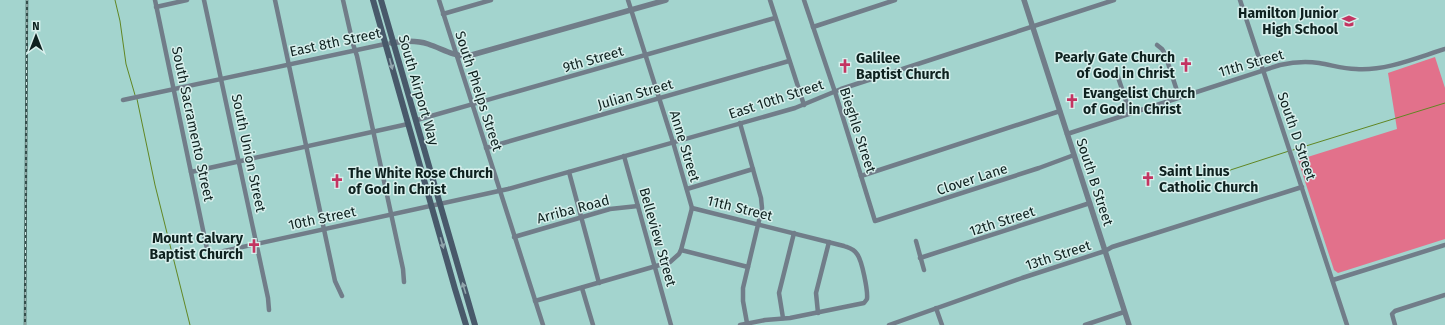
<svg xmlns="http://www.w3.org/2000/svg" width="1445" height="325" viewBox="0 0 1445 325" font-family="'Fira Sans',sans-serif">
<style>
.green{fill:#e2718b}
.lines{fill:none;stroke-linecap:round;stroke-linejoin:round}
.stream{stroke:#618623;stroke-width:1}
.minor{stroke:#717d89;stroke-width:4.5}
.tertiary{stroke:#717d89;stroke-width:5.5}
.secondary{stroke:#48596a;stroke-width:6}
.rail-casing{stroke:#344f4c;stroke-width:2.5}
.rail{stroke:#d7efec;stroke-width:1;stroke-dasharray:3;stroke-linecap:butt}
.oneway{fill:#90a4ab}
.labels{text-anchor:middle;stroke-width:3;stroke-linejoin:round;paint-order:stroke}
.poi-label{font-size:14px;font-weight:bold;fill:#0e211f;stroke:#d7efec;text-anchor:start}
.street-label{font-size:14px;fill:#0e211f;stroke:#d7efec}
</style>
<rect width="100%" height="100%" fill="#a3d4ce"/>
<!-- green -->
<polygon class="green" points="1435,57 1445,88 1445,239 1338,273 1334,270 1298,160 1397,129 1388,73"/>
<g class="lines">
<!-- stream -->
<g class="stream">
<polyline points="115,0 120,21 126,64 135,95"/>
<polyline points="137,99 155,185 190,325"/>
<polyline points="1293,150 1445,103"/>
<polyline points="1215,175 1289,151"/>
</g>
<!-- minor -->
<g class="minor">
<polyline points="155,0 207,249 210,253 215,253 508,189 795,108 841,89 1114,0"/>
<polyline points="204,0 268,298 269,310"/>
<polyline points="275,0 335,281 342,296"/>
<polyline points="343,0 353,44 357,56 403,269 404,282"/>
<polyline points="439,0 543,325"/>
<polyline points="628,0 673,142 692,208"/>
<polyline points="770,0 804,105"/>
<polyline points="804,0 835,92 875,221 1039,168 1074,155"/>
<polyline points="1240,0 1347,325"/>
<polyline points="156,7 187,0"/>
<polyline points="443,14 491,0"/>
<polyline points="813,27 895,0"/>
<polyline points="1157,45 1162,49 1165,54 1179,97"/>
<polyline points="1116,71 1130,113"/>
<polyline points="123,100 385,44"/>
<polyline points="417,120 775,18"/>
<polyline points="740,123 761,198 762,208 743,288 743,301 747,323"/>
<path d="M1067,134L1280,65C1293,62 1306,61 1319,63C1332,65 1343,69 1356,69C1386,71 1416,58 1445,49"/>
<polyline points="486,148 789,61"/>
<polyline points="624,156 671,325"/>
<polyline points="191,172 408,124"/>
<polyline points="569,172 599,283"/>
<polyline points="861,176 1060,111"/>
<polyline points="687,189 753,169"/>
<path d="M692,208L844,246C849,248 854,249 857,254C862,260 868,291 867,299L864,303L790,318L765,320L740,325"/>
<polyline points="514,237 610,209 638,206"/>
<polyline points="916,241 924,270"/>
<polyline points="681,250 748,267"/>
<polyline points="920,258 1090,203"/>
<polyline points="1333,280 1445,245"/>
<polyline points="582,288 593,325"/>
<polyline points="535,301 670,262 679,254 681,250 692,208"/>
<polyline points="936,308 942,325"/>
<polyline points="818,313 816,293 829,242"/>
<polyline points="783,318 779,293 794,233"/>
<polyline points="889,325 1022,278 1105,251 1112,247 1302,187"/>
<polyline points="1085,325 1124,312"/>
<polyline points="1395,325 1392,314 1395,311 1445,295"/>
</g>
<!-- tertiary -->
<g class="tertiary">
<polyline points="1024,0 1129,325"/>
<path d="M391,43C403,41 416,40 428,44C443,49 452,56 468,56L666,0"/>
</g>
<!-- secondary -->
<g class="secondary">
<polyline points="373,0 455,289 466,325"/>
<polyline points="381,0 475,325"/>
</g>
<defs>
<polyline id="rail" points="25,325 27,0"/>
</defs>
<!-- rail casing -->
<use href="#rail" class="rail-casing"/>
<!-- rail -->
<use href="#rail" class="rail"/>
</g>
<!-- one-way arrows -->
<defs><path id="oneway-solid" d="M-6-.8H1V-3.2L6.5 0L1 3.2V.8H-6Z"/></defs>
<g class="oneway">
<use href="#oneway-solid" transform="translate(391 64) rotate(75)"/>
<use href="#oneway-solid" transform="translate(442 243) rotate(74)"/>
<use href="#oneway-solid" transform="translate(464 288) rotate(-107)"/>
</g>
<!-- icons -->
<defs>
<symbol id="school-bare" viewBox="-9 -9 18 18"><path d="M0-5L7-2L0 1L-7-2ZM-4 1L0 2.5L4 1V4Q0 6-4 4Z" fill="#c33461" stroke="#d7efec" stroke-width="2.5" paint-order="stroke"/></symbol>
<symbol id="church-bare" viewBox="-9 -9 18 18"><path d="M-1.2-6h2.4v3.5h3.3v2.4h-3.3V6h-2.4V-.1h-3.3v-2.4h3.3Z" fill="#c33461" stroke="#d7efec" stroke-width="2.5" paint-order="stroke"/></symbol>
</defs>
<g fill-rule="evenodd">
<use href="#school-bare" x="1339" y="11" width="20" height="20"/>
<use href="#church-bare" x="1176" y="55" width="20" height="20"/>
<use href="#church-bare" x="835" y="56" width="20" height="20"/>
<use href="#church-bare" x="1062" y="91" width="20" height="20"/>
<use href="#church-bare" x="1138" y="169" width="20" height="20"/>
<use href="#church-bare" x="327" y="171" width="20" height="20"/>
<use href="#church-bare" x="244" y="236" width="20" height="20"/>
</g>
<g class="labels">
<!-- poi labels -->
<g class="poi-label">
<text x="1338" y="18" text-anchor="end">Hamilton Junior<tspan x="1338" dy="16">High School</tspan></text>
<text x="1175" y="62" text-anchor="end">Pearly Gate Church<tspan x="1175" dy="16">of God in Christ</tspan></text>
<text x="856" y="63">Galilee<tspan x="856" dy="16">Baptist Church</tspan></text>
<text x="1083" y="98">Evangelist Church<tspan x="1083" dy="16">of God in Christ</tspan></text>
<text x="1159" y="176">Saint Linus<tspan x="1159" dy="16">Catholic Church</tspan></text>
<text x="348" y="178">The White Rose Church<tspan x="348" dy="16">of God in Christ</tspan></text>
<text x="243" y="243" text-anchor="end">Mount Calvary<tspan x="243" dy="16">Baptist Church</tspan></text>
</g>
<!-- street labels -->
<g class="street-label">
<text transform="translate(335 42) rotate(-12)" y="5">East 8th Street</text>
<text transform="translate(593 59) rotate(-16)" y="5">9th Street</text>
<text transform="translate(1251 63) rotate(-16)" y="5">11th Street</text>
<text transform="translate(419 90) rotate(74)" y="5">South Airport Way</text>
<text transform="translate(479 91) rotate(72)" y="5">South Phelps Street</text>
<text transform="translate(635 94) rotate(-16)" y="5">Julian Street</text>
<text transform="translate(776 99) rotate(-18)" y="5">East 10th Street</text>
<text transform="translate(193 124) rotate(78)" y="5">South Sacramento Street</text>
<text transform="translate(858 130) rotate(72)" y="5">Bieghle Street</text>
<text transform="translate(1297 136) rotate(71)" y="5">South D Street</text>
<text transform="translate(685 146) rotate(73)" y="5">Anne Street</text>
<text transform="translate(249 153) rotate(78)" y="5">South Union Street</text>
<text transform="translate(972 179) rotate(-18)" y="5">Clover Lane</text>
<text transform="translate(1095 182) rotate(72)" y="5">South B Street</text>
<text transform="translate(740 208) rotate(14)" y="5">11th Street</text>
<text transform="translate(573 209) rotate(-15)" y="5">Arriba Road</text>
<text transform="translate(322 218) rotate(-12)" y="5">10th Street</text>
<text transform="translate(1002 221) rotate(-18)" y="5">12th Street</text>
<text transform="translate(658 237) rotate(74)" y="5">Belleview Street</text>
<text transform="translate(1058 255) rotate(-18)" y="5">13th Street</text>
</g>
</g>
<!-- north arrow -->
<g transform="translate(36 36)" stroke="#d7efec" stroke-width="3" paint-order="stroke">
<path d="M0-3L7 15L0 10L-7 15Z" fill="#0e211f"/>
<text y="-6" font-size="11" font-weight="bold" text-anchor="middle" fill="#0e211f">N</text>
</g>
</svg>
